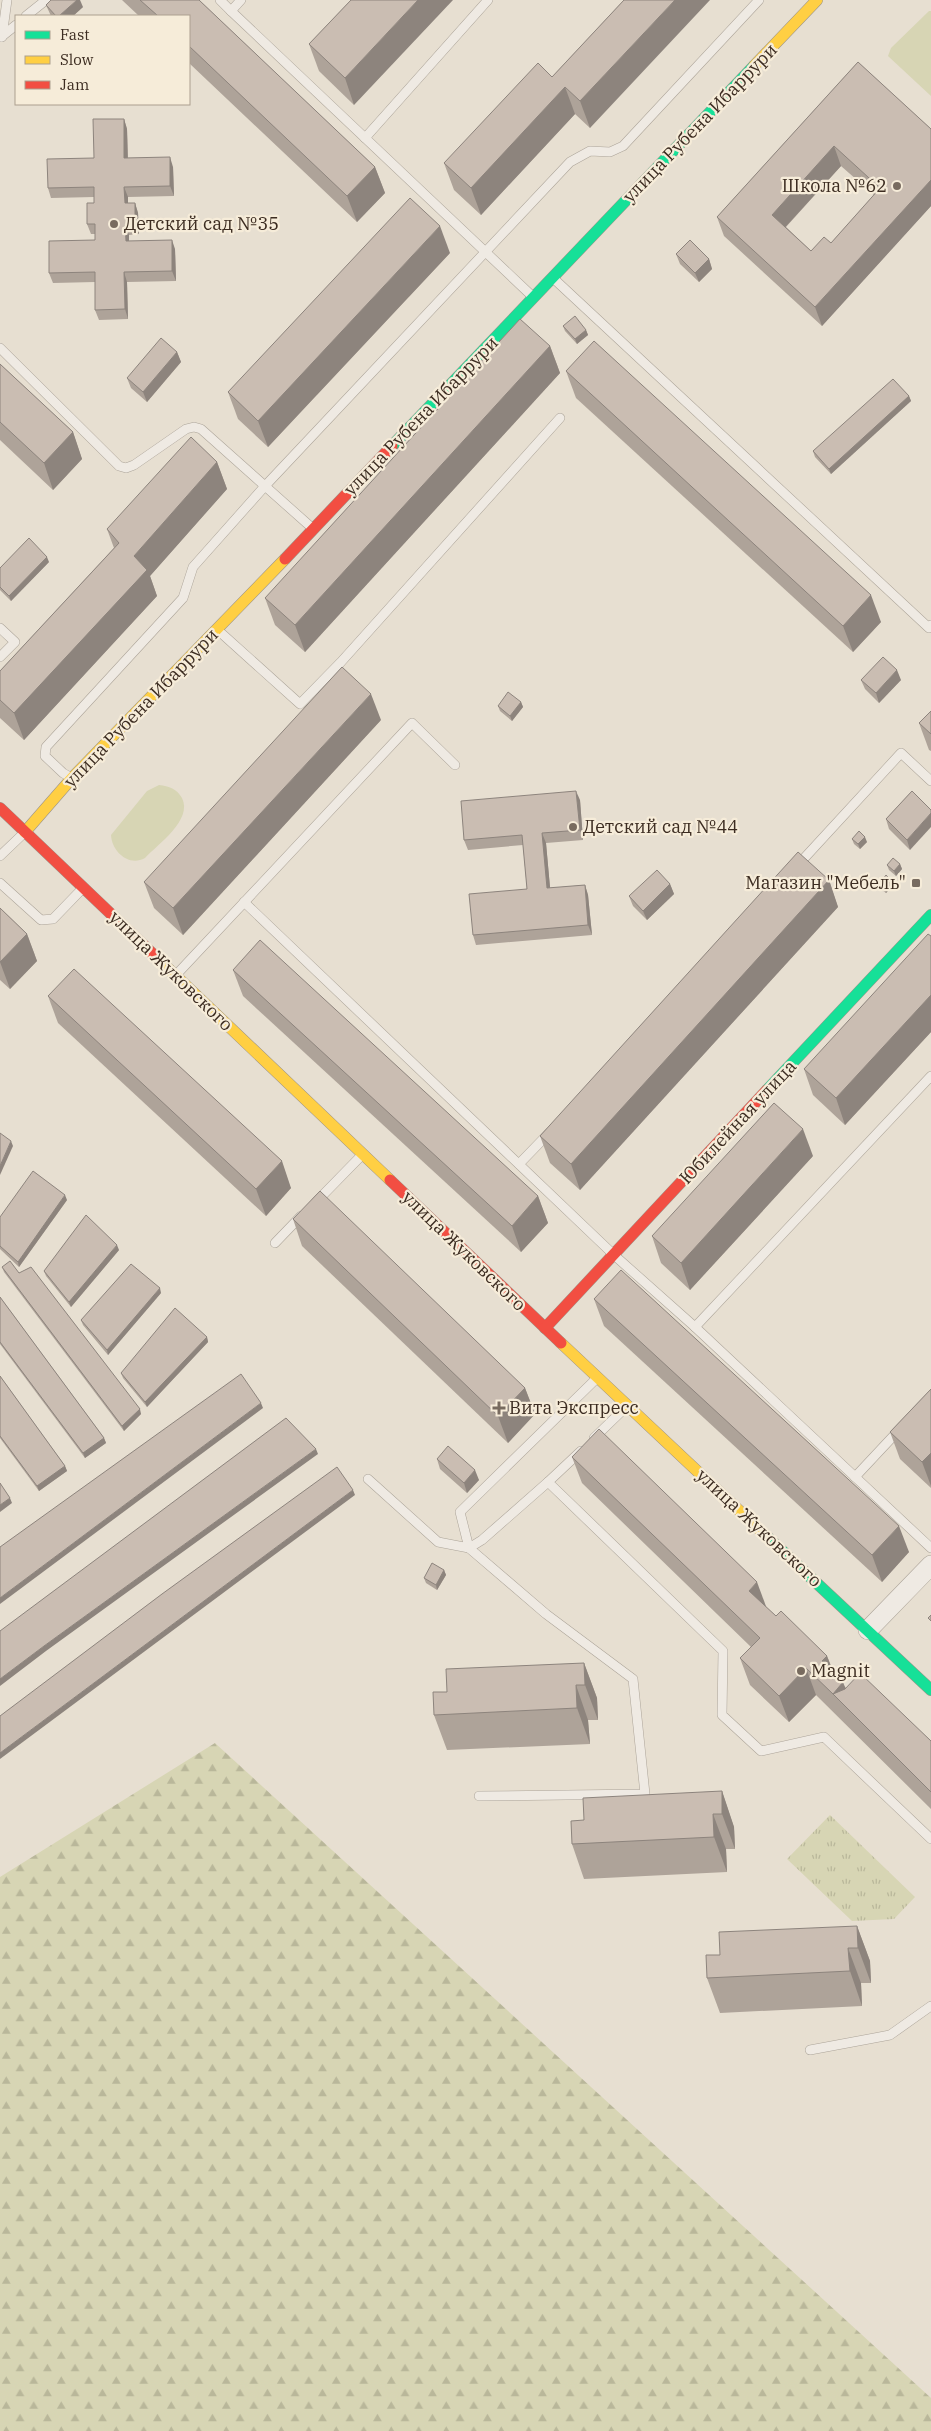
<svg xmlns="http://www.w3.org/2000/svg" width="931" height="2431" viewBox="0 0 931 2431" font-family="'IBM Plex Serif',serif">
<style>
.green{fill:#d7d5b4}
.forest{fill:url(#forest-firs)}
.park{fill:url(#park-tufts)}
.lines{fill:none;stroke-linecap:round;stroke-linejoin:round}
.lane-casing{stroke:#aca499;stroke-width:10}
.street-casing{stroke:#aca499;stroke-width:20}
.fast-casing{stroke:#9c948a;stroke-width:12}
.slow-casing{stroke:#9c948a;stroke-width:12}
.jam-casing{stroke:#9c948a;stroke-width:12}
.lane{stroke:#efeae3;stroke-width:9}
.street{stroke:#efeae3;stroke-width:19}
.fast{stroke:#16e098;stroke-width:11}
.slow{stroke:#ffcf43;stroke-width:11}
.jam{stroke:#f24e42;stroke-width:11}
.wall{fill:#aea399;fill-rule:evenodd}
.shaded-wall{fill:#8d847d}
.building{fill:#cabdb2;stroke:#8d847d;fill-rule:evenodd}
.poi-dot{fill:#786b5f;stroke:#f6ecd9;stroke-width:2}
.labels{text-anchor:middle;stroke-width:4.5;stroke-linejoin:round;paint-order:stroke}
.street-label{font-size:18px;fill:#3c2c21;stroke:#f6ecd9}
.poi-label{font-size:18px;fill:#3c2c21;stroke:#f6ecd9;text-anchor:start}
</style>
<defs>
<pattern id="forest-firs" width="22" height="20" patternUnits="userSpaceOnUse" patternTransform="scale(1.25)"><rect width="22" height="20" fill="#d7d5b4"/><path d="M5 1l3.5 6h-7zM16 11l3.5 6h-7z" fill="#b9b79a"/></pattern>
<pattern id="park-tufts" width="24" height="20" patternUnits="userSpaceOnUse" patternTransform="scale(1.25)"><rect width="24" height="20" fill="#d7d5b4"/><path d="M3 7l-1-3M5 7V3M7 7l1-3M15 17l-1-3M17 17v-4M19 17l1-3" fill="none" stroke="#b9b79a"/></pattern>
</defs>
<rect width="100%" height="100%" fill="#e7dfd1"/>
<!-- green -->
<g class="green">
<polygon points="929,11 931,11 931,96 888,56 891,48"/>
<path d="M159,785C169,786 177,789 182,798C193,820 158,844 145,858C129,867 112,852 111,835L147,791Z"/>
</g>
<!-- forest -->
<polygon class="forest" points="215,1743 931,2398 931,2431 0,2431 0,1877"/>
<!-- park -->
<polygon class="park" points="830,1815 915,1897 894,1919 852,1921 787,1859"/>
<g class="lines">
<defs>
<g id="lane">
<polyline points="220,0 231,11 241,0"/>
<polyline points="231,11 532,296"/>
<polyline points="26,16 46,0"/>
<polyline points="1,37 16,25"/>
<polyline points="2,37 7,0"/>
<polyline points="365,138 488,0"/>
<polyline points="553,278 929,628 931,625"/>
<polyline points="0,348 119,466 126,468 134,465 186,429 194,427 201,429 311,527"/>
<polyline points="0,628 15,642 0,657"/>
<polyline points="220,632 300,704 341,662 560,418"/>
<polyline points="70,777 63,773 45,756 46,747 183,598 193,567 265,486 570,162 590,151 610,152 623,146 759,0"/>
<polyline points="0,856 23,834"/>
<polyline points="797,866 901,753 931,781"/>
<polyline points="0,883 41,920 53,919 82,889"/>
<polyline points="244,902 614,1255 695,1327 931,1548"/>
<polyline points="176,975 412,723 455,765"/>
<polyline points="519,1164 550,1132"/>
<polyline points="316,1202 361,1156"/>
<polyline points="275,1243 301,1216"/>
<polyline points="695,1327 931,1076"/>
<polyline points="594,1438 626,1407"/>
<polyline points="581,1451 548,1482 723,1651 722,1715 761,1751 824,1737 931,1839"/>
<polyline points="855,1477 899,1430"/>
<polyline points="368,1479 438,1542 469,1548 460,1512 596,1379"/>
<polyline points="479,1796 645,1794 633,1679 546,1614 469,1548 482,1540 548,1482"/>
<polyline points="810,2050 890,2035 931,2006"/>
</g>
<polyline id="street" points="868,1630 931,1565"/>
<g id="fast">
<polyline points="392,446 754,66"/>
<polyline points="767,1090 931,915"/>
<polyline points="763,1533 931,1690"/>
</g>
<g id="slow">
<polyline points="754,66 817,0"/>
<polyline points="25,832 72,778 285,559"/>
<polyline points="156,957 390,1180"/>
<polyline points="561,1343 763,1533"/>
</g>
<g id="jam">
<polyline points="285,559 392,446"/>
<polyline points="0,808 156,957"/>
<polyline points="390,1180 561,1343"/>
<polyline points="545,1328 767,1090"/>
</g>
</defs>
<!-- lane casing -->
<use href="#lane" class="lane-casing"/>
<!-- street casing -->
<use href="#street" class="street-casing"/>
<!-- fast casing -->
<use href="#fast" class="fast-casing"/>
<!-- slow casing -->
<use href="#slow" class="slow-casing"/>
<!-- jam casing -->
<use href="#jam" class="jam-casing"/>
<!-- lane -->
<use href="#lane" class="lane"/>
<!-- street -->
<use href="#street" class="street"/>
<!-- fast -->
<use href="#fast" class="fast"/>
<!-- slow -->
<use href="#slow" class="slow"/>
<!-- jam -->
<use href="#jam" class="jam"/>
</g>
<!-- wall -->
<g class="wall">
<polygon points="122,0 199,0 375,167 385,193 357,222 189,63 189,16 139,16"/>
<polygon points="351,0 354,105 319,71 309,44"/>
<polygon points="624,0 590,128 575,114 481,215 454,190 444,163 552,77"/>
<polygon points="46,5 83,7 73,16 51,16"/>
<path d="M858,62L931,129V206L822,326L724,236L717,217ZM841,166L874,195L831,243L811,251L786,227Z"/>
<polygon points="124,119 127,129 128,158 173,167 174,196 128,197 128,203 135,203 138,213 139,234 129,235 129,241 175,249 176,281 127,282 128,319 99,320 95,310 95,282 53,283 49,273 95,240 95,234 91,234 87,224 94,203 94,197 51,198 48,188 94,158"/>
<polygon points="450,253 268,447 238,419 228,392"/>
<polygon points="676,254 709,259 712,269 699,282 680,264"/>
<polygon points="563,326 586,330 588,335 577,344 565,331"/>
<polygon points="550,346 560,373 305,652 275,625 265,598"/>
<polygon points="177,352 181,362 147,402 131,388 127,378"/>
<polygon points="0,364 73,432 82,459 53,490 0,440"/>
<polygon points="566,371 881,622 853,652 576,398"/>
<polygon points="909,396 911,401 831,474 815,457 813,451"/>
<polygon points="217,462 227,489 150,576 157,596 24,740 0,718 0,671 114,548 107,529"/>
<polygon points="49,562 11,601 0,590 0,568"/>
<polygon points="861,680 901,680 879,703 865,689"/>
<polygon points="521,702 523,707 512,721 500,711 498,706"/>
<polygon points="931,711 931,751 929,750 919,723"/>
<polygon points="381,720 183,935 154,908 144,882"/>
<polygon points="912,791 910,850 889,829 886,819"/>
<polygon points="580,800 583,840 546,843 550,888 585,885 588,895 592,935 476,945 473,935 527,889 523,845 468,850 464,840"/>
<polygon points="852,839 867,842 860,849 854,844"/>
<polygon points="900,864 902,869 896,876 889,870 887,865"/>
<polygon points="829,880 838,907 580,1190 550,1163 540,1136"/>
<polygon points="670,884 674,894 647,920 633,906 629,896"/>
<polygon points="879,884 893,885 886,893 881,889"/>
<polygon points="0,908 27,934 37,961 10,989 0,980"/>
<polygon points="931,936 931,1032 845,1125 813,1095 804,1069"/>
<polygon points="233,970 538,1196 548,1223 521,1252 243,996"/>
<polygon points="48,996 291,1188 266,1216 58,1023"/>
<polygon points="813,1156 690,1290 661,1263 652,1236"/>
<polygon points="67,1200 19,1267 0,1249 0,1217"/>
<polygon points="293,1219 525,1388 535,1414 508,1443 302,1246"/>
<polygon points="119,1250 71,1307 46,1276 44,1271"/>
<polygon points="2,1267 141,1414 124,1431 4,1272"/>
<polygon points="161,1293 108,1355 83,1325 81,1320"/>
<polygon points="0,1297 104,1438 106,1443 85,1458 0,1344"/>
<polygon points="594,1299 909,1552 882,1582 604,1326"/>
<polygon points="207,1337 208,1342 147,1407 123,1378 121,1373"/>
<polygon points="0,1376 65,1466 67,1471 39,1491 0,1438"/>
<polygon points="931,1389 931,1488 900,1459 890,1432"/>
<polygon points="572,1457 766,1607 776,1616 827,1656 834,1673 846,1688 931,1741 931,1809 816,1695 789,1722 750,1685 740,1658 751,1647 582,1483"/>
<polygon points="437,1459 479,1480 467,1493 440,1469"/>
<polygon points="444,1570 446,1575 437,1590 426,1583 424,1578"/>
<polygon points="584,1663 597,1698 598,1720 588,1720 590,1744 447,1750 434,1715 447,1692"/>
<polygon points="722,1791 734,1827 735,1849 726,1849 727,1872 584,1879 572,1844 584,1820"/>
<polygon points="857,1926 870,1961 871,1983 861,1983 862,2006 720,2013 707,1978"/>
</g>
<!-- shaded-wall -->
<g class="shaded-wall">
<polygon points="77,0 80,0 83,7 73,16 59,16"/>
<polygon points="418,0 453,0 354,105 345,78"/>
<polygon points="675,0 710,0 590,128 580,101"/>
<polygon points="565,87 575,114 481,215 471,188"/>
<polygon points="124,119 127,129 128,168 124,158"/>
<polygon points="834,146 841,166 779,234 772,215"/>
<polygon points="170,157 173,167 174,196 170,186"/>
<polygon points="375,167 385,193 357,222 347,196"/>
<polygon points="931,180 931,206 822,326 815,307"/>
<polygon points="124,187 128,197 128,213 125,203"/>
<polygon points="135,203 138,213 139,234 135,224"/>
<polygon points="125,225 129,235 129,251 126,241"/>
<polygon points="440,226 450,253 268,447 258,421"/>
<polygon points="172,240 175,249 176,281 172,271"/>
<polygon points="709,259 712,269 699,282 695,273"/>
<polygon points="124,272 127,282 128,319 125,309"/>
<polygon points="586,330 588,335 577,344 575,339"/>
<polygon points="550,346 560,373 305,652 295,625"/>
<polygon points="177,352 181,362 147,402 143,392"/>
<polygon points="909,396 911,401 831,474 829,469"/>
<polygon points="73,432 82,459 53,490 44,463"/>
<polygon points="217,462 227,489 150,576 157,596 24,740 14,713 134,556"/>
<polygon points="47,557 49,562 11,601 9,596"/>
<polygon points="871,595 881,622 853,652 843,626"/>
<polygon points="897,670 901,680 879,703 876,693"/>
<polygon points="371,694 381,720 183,935 173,908"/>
<polygon points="521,702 523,707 512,721 510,716"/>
<polygon points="576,791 580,800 583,840 580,830"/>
<polygon points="931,813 931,827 910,850 907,840"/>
<polygon points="542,833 546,843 551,898 547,888"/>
<polygon points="865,837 867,842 860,849 858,844"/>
<polygon points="900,864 902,869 896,876 894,871"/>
<polygon points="829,880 838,907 580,1190 571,1164"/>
<polygon points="891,880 893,885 886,893 884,888"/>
<polygon points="670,884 674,894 647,920 643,911"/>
<polygon points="585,885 588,895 592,935 588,925"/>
<polygon points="27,934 37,961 10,989 0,962"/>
<polygon points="931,995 931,1032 845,1125 836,1098"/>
<polygon points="803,1129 813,1156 690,1290 681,1263"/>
<polygon points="11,1141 13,1146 0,1175 0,1166"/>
<polygon points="282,1161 291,1188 266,1216 256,1189"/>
<polygon points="65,1195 67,1200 19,1267 18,1262"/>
<polygon points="538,1196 548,1223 521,1252 512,1226"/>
<polygon points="117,1245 119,1250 71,1307 69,1302"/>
<polygon points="160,1288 161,1293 108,1355 107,1350"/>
<polygon points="207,1337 208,1342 147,1407 145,1402"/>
<polygon points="525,1388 535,1414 508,1443 498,1416"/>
<polygon points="261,1403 263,1408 0,1604 0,1598"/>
<polygon points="140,1409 141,1414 124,1431 122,1426"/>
<polygon points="104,1438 106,1443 85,1458 83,1453"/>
<polygon points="316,1449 318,1454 46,1651 0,1686 0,1679 44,1646"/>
<polygon points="931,1453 931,1486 922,1462"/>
<polygon points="65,1466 67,1471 39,1491 37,1486"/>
<polygon points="475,1470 479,1480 467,1493 464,1483"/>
<polygon points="353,1490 355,1495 0,1759 0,1753"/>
<polygon points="10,1498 12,1503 0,1512 0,1505"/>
<polygon points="899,1526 909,1552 882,1582 872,1555"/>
<polygon points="444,1570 446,1575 437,1590 436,1585"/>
<polygon points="757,1582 767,1609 749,1591"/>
<polygon points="827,1656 837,1682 822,1661"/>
<polygon points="584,1663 597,1698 598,1720 585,1685"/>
<polygon points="806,1668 816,1695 789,1722 779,1696"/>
<polygon points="843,1682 853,1709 833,1694"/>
<polygon points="576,1685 588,1720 590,1744 577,1708"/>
<polygon points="722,1791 734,1827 735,1849 722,1814"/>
<polygon points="713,1814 726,1849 727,1872 714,1837"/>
<polygon points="857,1926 870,1961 871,1983 858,1948"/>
<polygon points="848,1948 861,1983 862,2006 850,1971"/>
</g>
<!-- building -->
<g class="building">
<polygon points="51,0 77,0 59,16 56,16 46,5"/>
<polygon points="140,0 199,0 375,167 347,196 189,46 189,16 158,16"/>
<polygon points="351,0 418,0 345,78 309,44"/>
<polygon points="624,0 675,0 580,101 565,87 471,188 444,163 538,63 552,77"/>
<path d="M858,62L931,129V180L815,307L717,217ZM834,146L880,188L831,243L824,237L811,251L772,215Z"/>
<polygon points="93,119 124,119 124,158 170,157 170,186 124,187 125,203 135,203 135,224 125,225 126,241 172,240 172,271 124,272 125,309 95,310 95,272 49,273 49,241 95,240 95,224 87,224 87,203 94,203 94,187 48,188 47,159 94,158"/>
<polygon points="410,198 440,226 258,421 228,392"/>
<polygon points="690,240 709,259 695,273 676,254"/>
<polygon points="575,316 586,330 575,339 563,326"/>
<polygon points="520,319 550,346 295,625 265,598"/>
<polygon points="161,338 177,352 143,392 127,378"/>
<polygon points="594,341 871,595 843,626 566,371"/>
<polygon points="0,364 73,432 44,463 0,422"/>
<polygon points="893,379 909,396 829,469 813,451"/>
<polygon points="191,437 217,462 134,556 147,570 14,713 0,700 0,671 119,543 107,529"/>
<polygon points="29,538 47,557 9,596 0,587 0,568"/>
<polygon points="883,657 897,670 876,693 861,680"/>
<polygon points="342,667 371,694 173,908 144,882"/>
<polygon points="508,692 521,702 510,716 498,706"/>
<polygon points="931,711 931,734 919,723"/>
<polygon points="576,791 580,830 542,833 547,888 585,885 588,925 473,935 469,894 527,889 522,835 464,840 461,801"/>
<polygon points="912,791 931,810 931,813 907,840 886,819"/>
<polygon points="859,831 865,837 858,844 852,839"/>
<polygon points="798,852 829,880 571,1164 540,1136"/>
<polygon points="893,858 900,864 894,871 887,865"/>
<polygon points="657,870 670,884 643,911 629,896"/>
<polygon points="886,875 891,880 884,888 879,884"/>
<polygon points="0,908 27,934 0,962"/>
<polygon points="928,934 931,936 931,995 836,1098 804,1069"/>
<polygon points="260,940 538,1196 512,1226 233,970"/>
<polygon points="74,969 282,1161 256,1189 48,996"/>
<polygon points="774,1103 803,1129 681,1263 652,1236"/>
<polygon points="0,1133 11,1141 0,1166"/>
<polygon points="33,1171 65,1195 18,1262 0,1246 0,1217"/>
<polygon points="320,1191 525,1388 498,1416 293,1219"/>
<polygon points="86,1215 117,1245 69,1302 44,1271"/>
<polygon points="10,1261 19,1273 31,1267 140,1409 122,1426 2,1267"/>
<polygon points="131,1264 160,1288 107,1350 81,1320"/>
<polygon points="621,1270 899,1526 872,1555 594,1299"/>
<polygon points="0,1297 104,1438 83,1453 0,1342"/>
<polygon points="175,1308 207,1337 145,1402 121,1373"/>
<polygon points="241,1374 261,1403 0,1598 0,1547"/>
<polygon points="0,1376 65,1466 37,1486 0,1436"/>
<polygon points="931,1389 931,1453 922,1462 890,1432"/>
<polygon points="286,1418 316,1449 44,1646 0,1679 0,1631"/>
<polygon points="599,1429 757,1582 749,1591 776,1616 781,1611 827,1656 822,1661 843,1682 833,1694 806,1668 779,1696 740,1658 760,1638 572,1457"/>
<polygon points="448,1446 475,1470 464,1483 437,1459"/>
<polygon points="337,1467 353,1490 0,1753 0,1716 162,1594"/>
<polygon points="0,1483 10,1498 0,1505"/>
<polygon points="432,1563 444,1570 436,1585 424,1578"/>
<polygon points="931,1615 931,1621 928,1618"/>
<polygon points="584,1663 585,1685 576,1685 577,1708 434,1715 433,1692 447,1692 446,1669"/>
<polygon points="860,1673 931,1741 931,1792 833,1694 845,1689"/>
<polygon points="722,1791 722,1814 713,1814 714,1837 572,1844 571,1821 584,1820 583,1798"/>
<polygon points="857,1926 858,1948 848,1948 850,1971 707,1978 706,1955 720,1955 719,1932"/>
</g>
<!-- markers -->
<g class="poi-dot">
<circle cx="897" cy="186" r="5"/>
<circle cx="114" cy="224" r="5"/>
<circle cx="573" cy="827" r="5"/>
<rect x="911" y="878" width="10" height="10" rx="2.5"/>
<path d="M496.5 1400.5h5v5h5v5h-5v5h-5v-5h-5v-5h5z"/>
<circle cx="801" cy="1671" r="5"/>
</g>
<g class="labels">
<!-- street labels -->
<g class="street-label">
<text transform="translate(700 123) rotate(-46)" y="6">улица Рубена Ибаррури</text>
<text transform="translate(421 416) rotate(-46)" y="6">улица Рубена Ибаррури</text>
<text transform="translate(141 708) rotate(-46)" y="6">улица Рубена Ибаррури</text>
<text transform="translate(171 971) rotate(44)" y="6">улица Жуковского</text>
<text transform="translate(738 1122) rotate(-47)" y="6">Юбилейная улица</text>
<text transform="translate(464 1251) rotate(44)" y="6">улица Жуковского</text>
<text transform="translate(759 1528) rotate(43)" y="6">улица Жуковского</text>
</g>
<!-- poi labels -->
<g class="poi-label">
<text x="887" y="192" text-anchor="end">Школа №62</text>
<text x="124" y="230">Детский сад №35</text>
<text x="583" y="833">Детский сад №44</text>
<text x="906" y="889" text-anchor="end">Магазин "Мебель"</text>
<text x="509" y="1414">Вита Экспресс</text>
<text x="811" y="1677">Magnit</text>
</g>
</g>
<!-- legend -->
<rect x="15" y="15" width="175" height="90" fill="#f6ecd9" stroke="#ac9f8f"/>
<rect x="25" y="31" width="25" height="8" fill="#16e098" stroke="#ac9f8f"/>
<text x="60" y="40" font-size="15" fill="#3c2c21">Fast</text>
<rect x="25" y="56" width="25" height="8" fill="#ffcf43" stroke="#ac9f8f"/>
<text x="60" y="65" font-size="15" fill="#3c2c21">Slow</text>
<rect x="25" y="81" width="25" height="8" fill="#f24e42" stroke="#ac9f8f"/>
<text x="60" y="90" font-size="15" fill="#3c2c21">Jam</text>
</svg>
